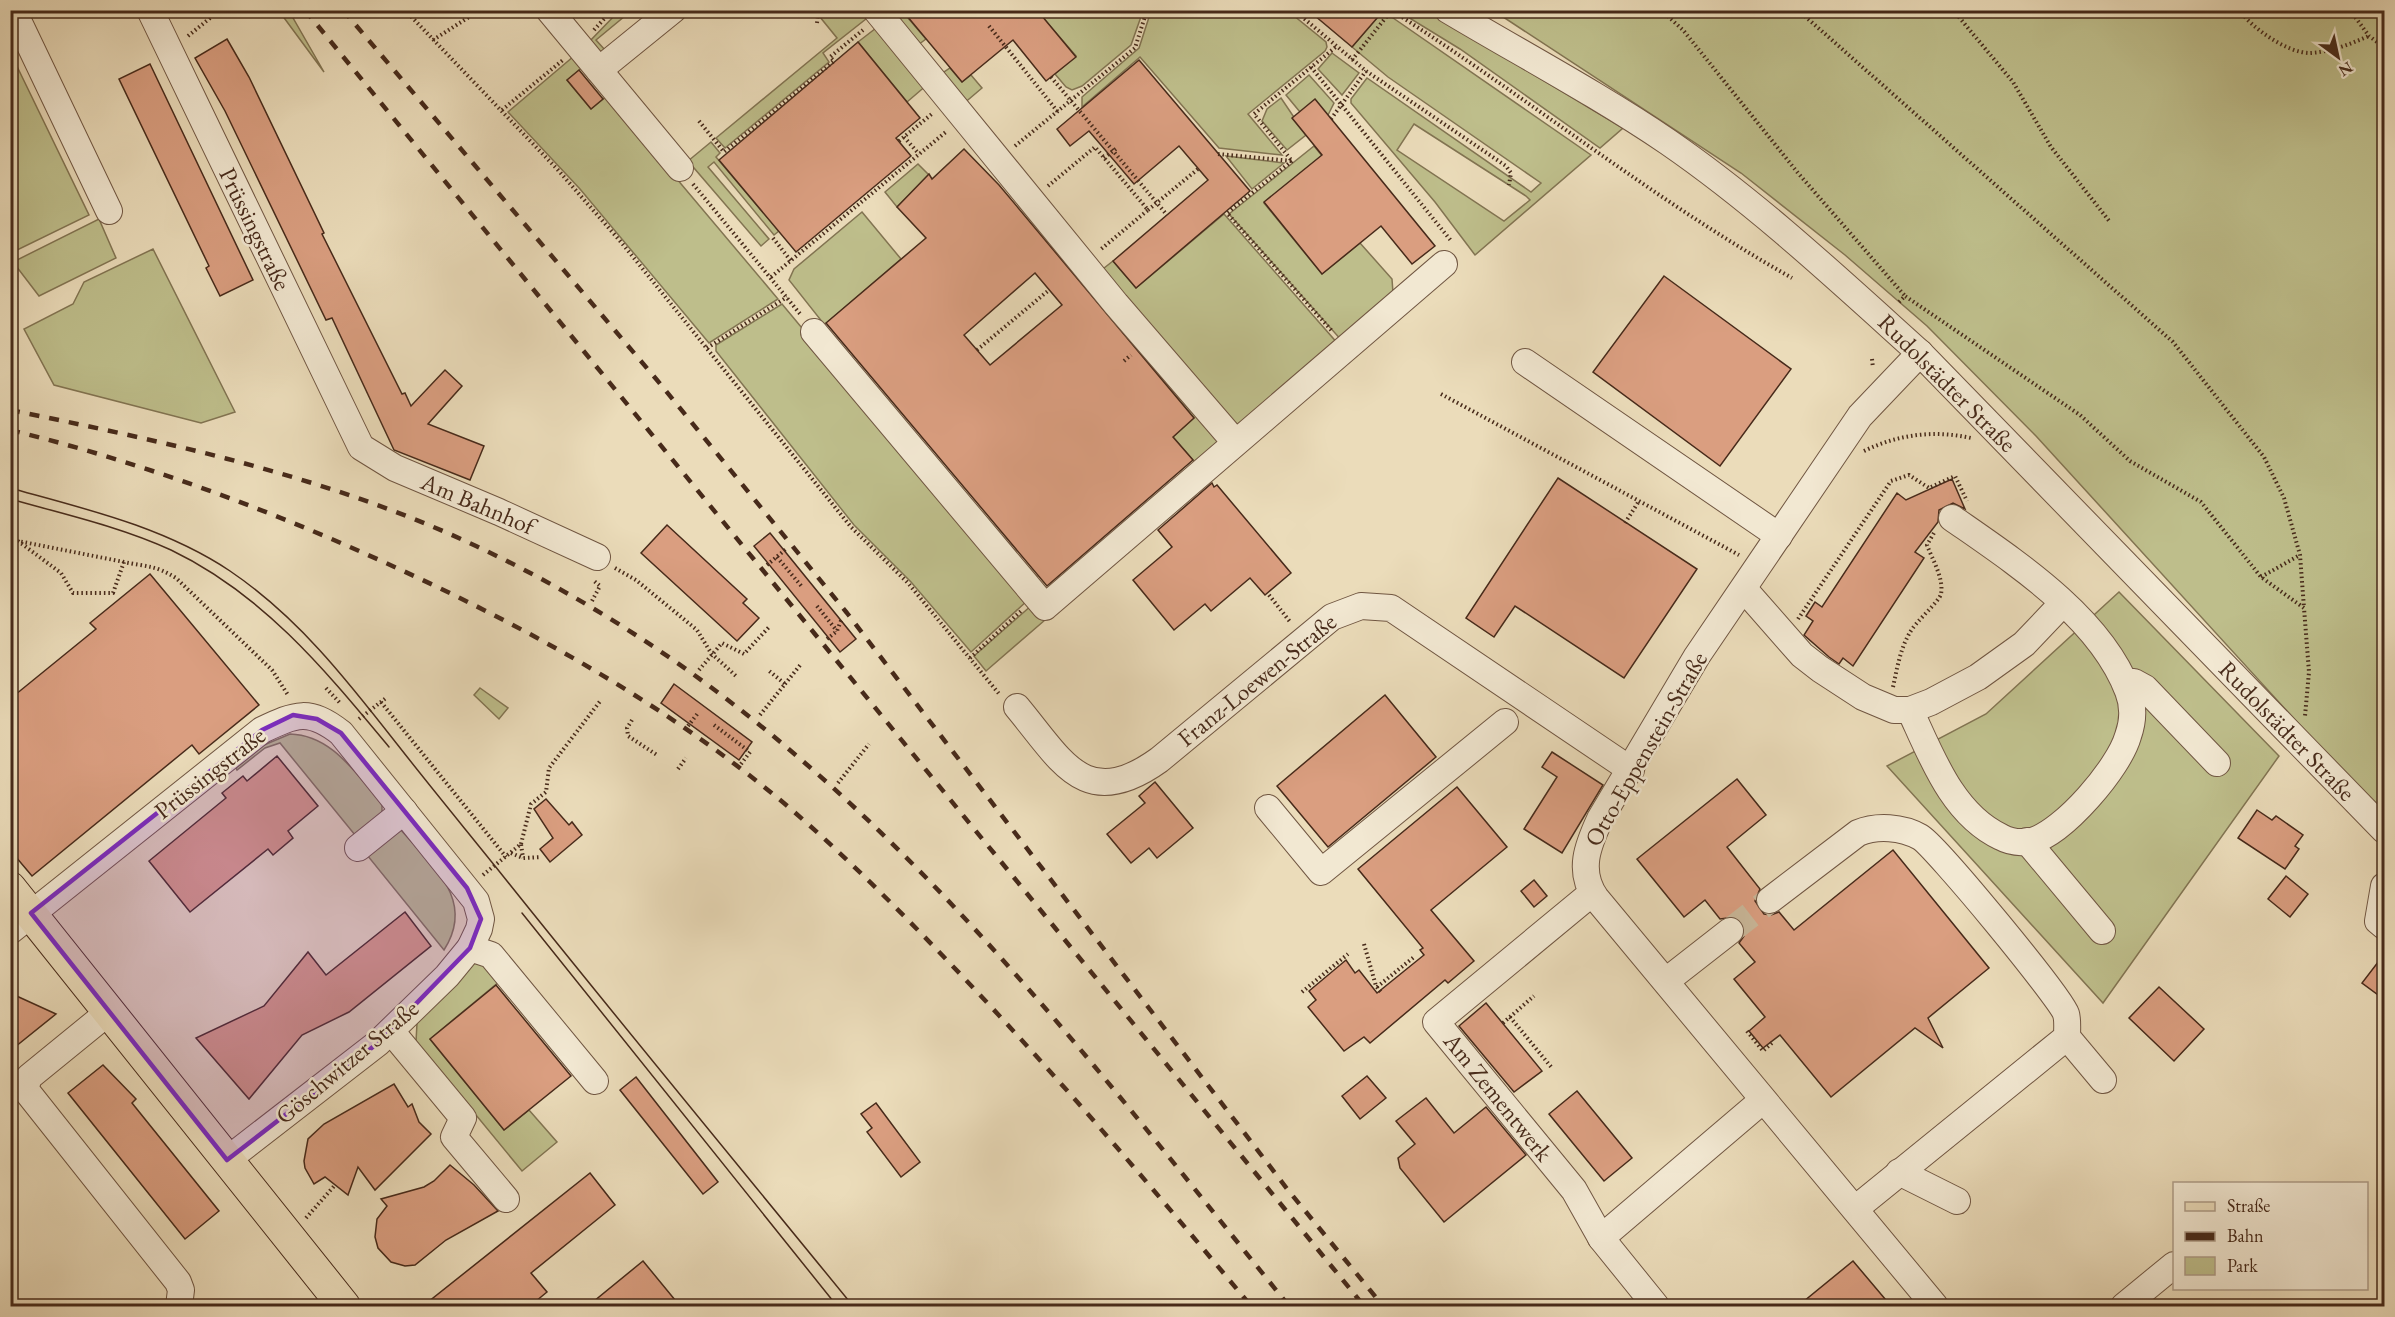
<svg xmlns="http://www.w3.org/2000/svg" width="2395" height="1317" viewBox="0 0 2395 1317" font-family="'EB Garamond',serif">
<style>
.green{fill:#bebe8b;stroke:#827452;stroke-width:1.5;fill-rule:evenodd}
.building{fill:#da9e80;stroke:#472a1a;stroke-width:1.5;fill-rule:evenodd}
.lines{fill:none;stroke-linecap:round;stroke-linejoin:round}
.minor-tunnel{stroke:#cab89a;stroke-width:26;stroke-dasharray:26 13;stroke-linecap:butt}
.minor-casing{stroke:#705642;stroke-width:28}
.major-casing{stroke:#472a1a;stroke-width:34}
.path{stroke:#472a1a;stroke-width:4;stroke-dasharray:1.5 3;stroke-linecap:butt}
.minor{stroke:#f2e8d2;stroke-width:26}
.major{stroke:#ebdcba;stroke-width:32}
.tram{stroke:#472a1a;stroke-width:1.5}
.rail{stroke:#472a1a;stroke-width:4.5;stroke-dasharray:10 10;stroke-linecap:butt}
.marked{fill:#7b2cbf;fill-opacity:0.2;stroke:#7b2cbf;stroke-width:4.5;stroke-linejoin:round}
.labels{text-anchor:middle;stroke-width:5;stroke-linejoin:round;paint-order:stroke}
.street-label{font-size:24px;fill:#472a1a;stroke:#f2e8d2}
</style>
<rect width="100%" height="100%" fill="#ebdcba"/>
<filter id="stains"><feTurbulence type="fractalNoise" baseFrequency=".00333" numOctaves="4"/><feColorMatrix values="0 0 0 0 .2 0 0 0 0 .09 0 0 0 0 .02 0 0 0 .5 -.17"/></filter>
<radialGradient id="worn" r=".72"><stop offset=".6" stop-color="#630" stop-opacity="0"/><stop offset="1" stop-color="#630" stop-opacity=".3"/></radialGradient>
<!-- green -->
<g class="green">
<polygon points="829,10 867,11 871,15 823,53 829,62 725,148 716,138 837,38 820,17"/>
<polygon points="279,11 289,11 324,72"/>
<polygon points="619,11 631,11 596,40 605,50 600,53 588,43"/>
<polygon points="902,11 926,39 914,48 896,15"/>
<polygon points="1037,11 1143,11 1131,45 1082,86 1072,90 1066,87 1055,74 1076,56"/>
<polygon points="1151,11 1288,11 1326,42 1327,47 1325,51 1248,114 1282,155 1219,148 1140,57 1082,107 1082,97 1139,48"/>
<path d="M1383,11L1591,155L1475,255L1435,202L1351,103V99L1367,78L1531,192L1541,183L1388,77L1352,47ZM1414,124L1526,196L1530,200L1504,221L1397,150Z"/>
<polygon points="1398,11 1427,11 1623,128 1600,148 1460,49"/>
<polygon points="1494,11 2384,11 2384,812 2351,781 2036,436 1927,326 1845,255 1741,173"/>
<polygon points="880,25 928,84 907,102 858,42"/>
<polygon points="1332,53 1359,73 1342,95 1318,69"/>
<polygon points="11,54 89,215 11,253 10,253"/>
<polygon points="574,56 583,67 567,80 591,109 607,96 778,299 709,343 580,189 508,112"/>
<polygon points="950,68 962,82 971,75 982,88 962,105 938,76"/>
<polygon points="1309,75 1334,103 1328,115 1300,112 1286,95"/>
<polygon points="1281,98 1306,135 1287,150 1262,121 1267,109"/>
<polygon points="711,142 720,153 716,157 779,231 774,235 714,162 708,167 769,239 761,246 688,161"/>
<polygon points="1314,146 1336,173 1264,203 1322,274 1360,243 1392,279 1393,293 1343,342 1229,214"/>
<polygon points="1226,156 1284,163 1252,189"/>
<polygon points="918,164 929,175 897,207 885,192"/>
<polygon points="862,212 901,259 823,326 1037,577 1029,583 789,280 794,269"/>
<polygon points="1224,214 1339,345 1238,424 1227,422 1099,272 1113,261 1136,288"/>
<polygon points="99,219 116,258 39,296 13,262"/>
<polygon points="153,249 235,412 201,423 54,385 24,329 73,304 84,282"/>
<polygon points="782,304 1028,600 971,652 911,582 854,525 716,351 716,345"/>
<polygon points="1115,309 1219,440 1197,465 1173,437 1194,418 1108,315"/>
<polygon points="2119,592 2279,756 2103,1003 1887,766 1986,714"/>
<polygon points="1032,605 1045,620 986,671 974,656"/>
<polygon points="480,688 508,708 499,719 474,695"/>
<path d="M290,734C330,735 353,770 377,797L382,805V814L355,835L280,743L265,748L237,770L236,768L264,745Z"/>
<path d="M401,830C433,867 476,900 444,950L367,855Z"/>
<polygon points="474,963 488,966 500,981 430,1039 504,1130 529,1110 557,1142 522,1171 416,1042 417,1023"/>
</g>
<!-- building -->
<g class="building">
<polygon points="902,10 1037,10 1076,57 1046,81 1013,40 962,82"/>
<polygon points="1308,10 1384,10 1352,47"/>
<polygon points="227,39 249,77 324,233 322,234 402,394 405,393 411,406 445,370 462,386 428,424 484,446 470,480 394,450 332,318 326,320 225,111 195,58"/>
<polygon points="858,42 920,118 896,138 911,156 796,252 719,160"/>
<polygon points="1139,60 1250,191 1136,288 1113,261 1208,180 1179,146 1134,184 1089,131 1070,146 1057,129"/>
<polygon points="150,64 253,280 220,296 206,268 209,266 119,79"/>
<polygon points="579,70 603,99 591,109 567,80"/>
<polygon points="1315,99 1435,246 1412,264 1381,226 1322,274 1264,202 1322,155 1292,118"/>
<path d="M964,149L999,185L1194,418L1173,437L1193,460L1047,586L826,323L926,238L897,207L929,174L932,179ZM1035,273L1062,305L990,365L964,335Z"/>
<polygon points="1664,276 1791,369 1720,466 1593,372"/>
<polygon points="1558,478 1697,569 1624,678 1515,606 1494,637 1466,618"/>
<polygon points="1952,479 1965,509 1953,503 1939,510 1938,522 1915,552 1924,558 1853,666 1843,658 1839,664 1829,657 1804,635 1813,621 1806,616 1815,602 1822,607 1897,493 1906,500"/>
<polygon points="1212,483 1214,487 1217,485 1291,573 1265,595 1250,578 1211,611 1205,604 1174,630 1133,580 1172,547 1158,530"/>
<polygon points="667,525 747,599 743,603 759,618 737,641 641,553"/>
<polygon points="770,533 856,639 840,652 754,546"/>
<polygon points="150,574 259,705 199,754 192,745 32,876 10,850 10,699 96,629 90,623"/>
<polygon points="674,684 752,742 739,760 661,703"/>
<polygon points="1385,695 1436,757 1328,847 1277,786"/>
<polygon points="1552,752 1603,785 1562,853 1524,829 1557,777 1542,767"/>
<polygon points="277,756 318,806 288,831 293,838 273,855 268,849 190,912 149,861 226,798 222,793 243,776 247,781"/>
<polygon points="1737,779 1766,815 1727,847 1760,889 1755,901 1764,914 1771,915 1779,912 1794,930 1893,850 1989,968 1928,1018 1943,1048 1915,1028 1831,1097 1780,1035 1763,1048 1749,1031 1765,1017 1734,979 1755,962 1739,943 1744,936 1742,922 1735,917 1720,919 1705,900 1684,917 1637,859"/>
<polygon points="1155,782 1193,828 1157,858 1149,848 1131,863 1107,834 1145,803 1139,796"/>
<polygon points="1457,787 1507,847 1431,910 1474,961 1448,983 1445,980 1370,1043 1364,1037 1344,1051 1308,1007 1316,1000 1309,991 1346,960 1355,973 1359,970 1377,993 1424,955 1420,950 1423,948 1358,869"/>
<polygon points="546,799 569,825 572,822 582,835 550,862 540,849 553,838 534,809"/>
<polygon points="2257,810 2272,820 2276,816 2303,835 2295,846 2299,849 2285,869 2238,838"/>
<polygon points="2286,876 2308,894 2290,917 2268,899"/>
<polygon points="1534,880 1547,896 1534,907 1521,891"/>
<polygon points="405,912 431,946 349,1012 302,1035 249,1099 196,1038 264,1006 308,952 326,975"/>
<polygon points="2385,953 2385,1000 2362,983"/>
<polygon points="496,985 571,1076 504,1130 430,1039"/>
<polygon points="2159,987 2204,1029 2174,1061 2129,1018"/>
<polygon points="10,993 56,1014 10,1051"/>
<polygon points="1486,1003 1542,1071 1514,1092 1459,1026"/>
<polygon points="103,1065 136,1099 132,1103 219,1211 185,1239 68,1093"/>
<polygon points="1367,1076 1386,1098 1360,1119 1342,1096"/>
<polygon points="636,1077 718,1182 703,1194 620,1090"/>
<polygon points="394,1084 408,1107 412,1104 419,1122 431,1134 375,1190 358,1167 348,1195 325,1177 314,1184 305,1168 304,1161 308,1139 324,1124"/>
<polygon points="1577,1091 1632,1158 1604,1181 1549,1114"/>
<polygon points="1426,1098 1454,1133 1486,1107 1526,1155 1444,1222 1400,1168 1398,1158 1415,1144 1396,1121"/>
<polygon points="876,1103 920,1162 901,1177 867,1132 872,1128 861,1114"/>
<polygon points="450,1165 474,1185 498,1211 446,1240 415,1265 405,1266 391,1262 378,1248 375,1237 377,1219 387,1206 381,1199 424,1187 434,1181"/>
<polygon points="590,1173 615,1205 531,1273 547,1292 530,1306 423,1306"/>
<polygon points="643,1261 680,1306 588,1306"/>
<polygon points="1853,1261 1891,1306 1798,1306"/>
</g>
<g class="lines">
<!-- minor-tunnel -->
<polyline class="minor-tunnel" points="1730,931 1770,900"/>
<defs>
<g id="minor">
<polyline points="13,10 109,211"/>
<polyline points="150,10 361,447 395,468 499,512 597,557"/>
<polyline points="549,10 680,168"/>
<polyline points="876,10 1116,304 1235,442"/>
<path d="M1448,10C1520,53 1599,95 1668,142C1758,204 1839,280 1920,353L2384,830"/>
<polyline points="599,70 673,10"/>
<polyline points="814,332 1045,607 1444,264"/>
<path d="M1920,353L1860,416L1697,656L1600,819C1588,845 1577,871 1596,898L1935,1306"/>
<polyline points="1525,362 1779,536"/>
<polyline points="1744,589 1802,655 1820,669 1863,697 1894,710 1910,710 1931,702 1978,677 2024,644 2063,603"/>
<polyline points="2125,682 2134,682 2145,688 2217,763"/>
<path d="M1017,707C1062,761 1085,813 1159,760L1332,617L1361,606L1391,608L1631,770"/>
<path d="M1910,710C1931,755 1952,814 2001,837C2010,842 2022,843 2032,841C2064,832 2119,768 2128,736C2133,722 2134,706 2128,691C2100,617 2015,562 1952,518"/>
<polyline points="1268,808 1321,872 1505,722"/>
<polyline points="2027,841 2102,931"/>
<polyline points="358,848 404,811"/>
<polyline points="2384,886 2378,921 2384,926"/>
<polyline points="1592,893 1436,1022 1574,1190 1601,1238 1656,1306"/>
<path d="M1770,900L1858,833C1877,825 1902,827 1920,837C1935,845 2061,998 2066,1014C2068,1020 2067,1030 2067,1037L1855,1209"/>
<path d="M10,931L262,730C296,714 309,708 341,733L476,901L481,919L479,929L470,948L447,976L378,1043L227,1160"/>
<polyline points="470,948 491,955 595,1081"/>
<polyline points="1666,981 1730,931"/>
<polyline points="110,1011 29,1077 25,1089 178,1282 181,1290 179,1306"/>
<polyline points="391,1031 463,1118 454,1137 506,1199"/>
<polyline points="2067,1037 2103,1080"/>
<polyline points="1899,1172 1957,1201"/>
<polyline points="1601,1238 1763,1100"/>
<polyline points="2124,1306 2174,1265"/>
</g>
<polyline id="major" points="10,888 344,1306"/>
</defs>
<!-- minor casing -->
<use href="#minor" class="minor-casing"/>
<!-- major casing -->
<use href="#major" class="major-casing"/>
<!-- path -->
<g class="path">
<polyline points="405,10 558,170 621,242 851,527 908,583 1000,695"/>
<polyline points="1294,10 1366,71 1506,166 1511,173 1509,185"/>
<path d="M1391,10C1527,97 1652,199 1792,278"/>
<polyline points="1661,10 1683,30 1798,173 1905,296"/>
<polyline points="1798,10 2173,342 2264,457 2284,498 2300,555 2304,608"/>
<polyline points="1953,10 2013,82 2051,147 2110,222"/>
<path d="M2239,10C2252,28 2287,53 2310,53C2331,52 2350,44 2369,36"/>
<polyline points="2350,10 2369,36 2384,47"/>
<polyline points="817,23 818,14 823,10"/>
<polyline points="989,26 1058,112"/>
<polyline points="594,30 612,10"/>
<polyline points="188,36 220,10"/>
<polyline points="433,40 480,10"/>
<polyline points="1352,60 1391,11"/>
<polyline points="1311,67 1452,242"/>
<polyline points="1051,77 1167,215"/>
<polyline points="502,110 563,60"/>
<polyline points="1331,119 1366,71"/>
<polyline points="699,121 724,152 834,61 830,57 863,30"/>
<polyline points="904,137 919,154"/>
<polyline points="899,141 933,113"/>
<polyline points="1015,146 1135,48 1147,10"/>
<polyline points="1218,154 1292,161 1254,114 1337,46"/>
<polyline points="1104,158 1117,148"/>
<polyline points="1292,161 1227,213 1332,331"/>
<polyline points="693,184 801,315"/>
<polyline points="1048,186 1095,147 1148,210 1100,250"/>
<polyline points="1148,210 1198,169"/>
<polyline points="773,238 791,261"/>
<polyline points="771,277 947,131"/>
<polyline points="1899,302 1905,296 2080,415 2130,461 2201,502 2261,577 2304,608 2309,672 2305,716"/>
<polyline points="707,348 787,297"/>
<polyline points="977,350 1049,290"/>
<polyline points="1872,359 1873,368"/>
<polyline points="1124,361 1131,355"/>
<polyline points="1441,394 1739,555"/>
<path d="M1864,451C1899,434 1934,430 1971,438"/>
<polyline points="1625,523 1639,501"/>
<polyline points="777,557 803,588"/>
<path d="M124,562L113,593H73L61,573L18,541L124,562C147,567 155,565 176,578L272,670L288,695"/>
<polyline points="767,565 786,549"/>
<polyline points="615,568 636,580 697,630 711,653 736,676"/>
<polyline points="2261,577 2300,555"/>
<polyline points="1269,595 1291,623"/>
<polyline points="592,601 600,586 593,580"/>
<polyline points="817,606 837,631"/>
<polyline points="1798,619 1891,481 1909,475 1929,488 1955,476 1967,501"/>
<polyline points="827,639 837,631 842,618"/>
<polyline points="970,658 1021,611"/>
<polyline points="699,670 722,643 744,654 770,626"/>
<polyline points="785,684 801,664"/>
<path d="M1893,687C1897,669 1900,650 1909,634C1915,622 1939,602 1941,594C1944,578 1932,559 1927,545L1935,531"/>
<polyline points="326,688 340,703"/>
<polyline points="381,702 506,857"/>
<polyline points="760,715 785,684 768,670"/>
<polyline points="359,719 386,698"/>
<polyline points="632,720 627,728 628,736 657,755"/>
<polyline points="714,725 750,752 741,764"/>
<polyline points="688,726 698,713"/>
<polyline points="678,769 686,758"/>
<polyline points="838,783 869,744"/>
<polyline points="521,844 531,804 546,792 549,768 601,700"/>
<polyline points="511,853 523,858 541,857"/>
<polyline points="483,875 521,844 523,858"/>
<polyline points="1364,944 1376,986 1381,992"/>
<polyline points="1377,987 1414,957"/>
<polyline points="1302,992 1348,954"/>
<polyline points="1510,1017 1552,1068"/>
<polyline points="1503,1023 1534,996"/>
<polyline points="1747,1031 1763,1051 1772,1043"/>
<polyline points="306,1218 335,1185"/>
</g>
<!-- minor -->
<use href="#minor" class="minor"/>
<!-- major -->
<use href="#major" class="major"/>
<!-- tram -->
<g class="tram">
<path d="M10,488C86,509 164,527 230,571C298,617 347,680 397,744C429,785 462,825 495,866C613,1014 734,1160 853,1306"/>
<path d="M10,499C64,514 121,527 171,550C263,594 325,670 389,747"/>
<polyline points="522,913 837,1306"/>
</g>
<!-- rail -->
<g class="rail">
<polyline points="305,10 1364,1306"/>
<polyline points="343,10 657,380 847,613 1288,1190 1383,1306"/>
<path d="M10,410C167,442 330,477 476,546C833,714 1048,1009 1289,1306"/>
<path d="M10,430C145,463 273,511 399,569C536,632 669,707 785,804C840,851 892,903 942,955C1051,1068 1151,1186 1251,1306"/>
</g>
</g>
<!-- marked area -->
<path class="marked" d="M293,715L317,719L341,733L467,888L481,919L470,948L378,1043L227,1160L31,913L262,730Z"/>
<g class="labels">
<!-- street labels -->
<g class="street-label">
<text transform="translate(255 229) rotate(64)" y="8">Prüssingstraße</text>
<text transform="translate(1947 383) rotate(45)" y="8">Rudolstädter Straße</text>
<text transform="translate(478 504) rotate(23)" y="8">Am Bahnhof</text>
<text transform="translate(1257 680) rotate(-39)" y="8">Franz-Loewen-Straße</text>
<text transform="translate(2287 731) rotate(46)" y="8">Rudolstädter Straße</text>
<text transform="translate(1646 749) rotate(-60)" y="8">Otto-Eppenstein-Straße</text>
<text transform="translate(210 773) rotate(-38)" y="8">Prüssingstraße</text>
<text transform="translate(347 1062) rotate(-40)" y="8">Göschwitzer Straße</text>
<text transform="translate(1498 1097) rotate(51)" y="8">Am Zementwerk</text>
</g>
</g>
<!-- margin -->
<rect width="2395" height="1317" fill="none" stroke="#ebdcba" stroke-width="36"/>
<rect x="12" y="12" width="2371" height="1293" fill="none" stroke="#472a1a" stroke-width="3"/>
<rect x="18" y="18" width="2359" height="1281" fill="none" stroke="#472a1a" stroke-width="1.5"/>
<!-- legend -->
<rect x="2173" y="1182" width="195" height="108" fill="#f2e8d2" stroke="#ae9c88" stroke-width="1.5"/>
<rect x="2185" y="1202" width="30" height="9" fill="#ebdcba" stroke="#ae9c88" stroke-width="1.5"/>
<text x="2227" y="1212" font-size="18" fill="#472a1a">Straße</text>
<rect x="2185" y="1232" width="30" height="9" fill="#472a1a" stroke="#ae9c88" stroke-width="1.5"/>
<text x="2227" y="1242" font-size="18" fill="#472a1a">Bahn</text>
<rect x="2185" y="1257" width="30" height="18" fill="#bebe8b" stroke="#ae9c88" stroke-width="1.5"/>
<text x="2227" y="1272" font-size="18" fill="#472a1a">Park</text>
<!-- north arrow -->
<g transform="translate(2338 57) rotate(147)" stroke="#f2e8d2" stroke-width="4.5" paint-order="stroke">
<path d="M0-4.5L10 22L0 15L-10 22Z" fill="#472a1a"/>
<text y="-9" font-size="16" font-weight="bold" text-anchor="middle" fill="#472a1a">N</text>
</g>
<rect width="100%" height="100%" filter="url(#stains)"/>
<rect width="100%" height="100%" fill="url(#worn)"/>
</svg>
